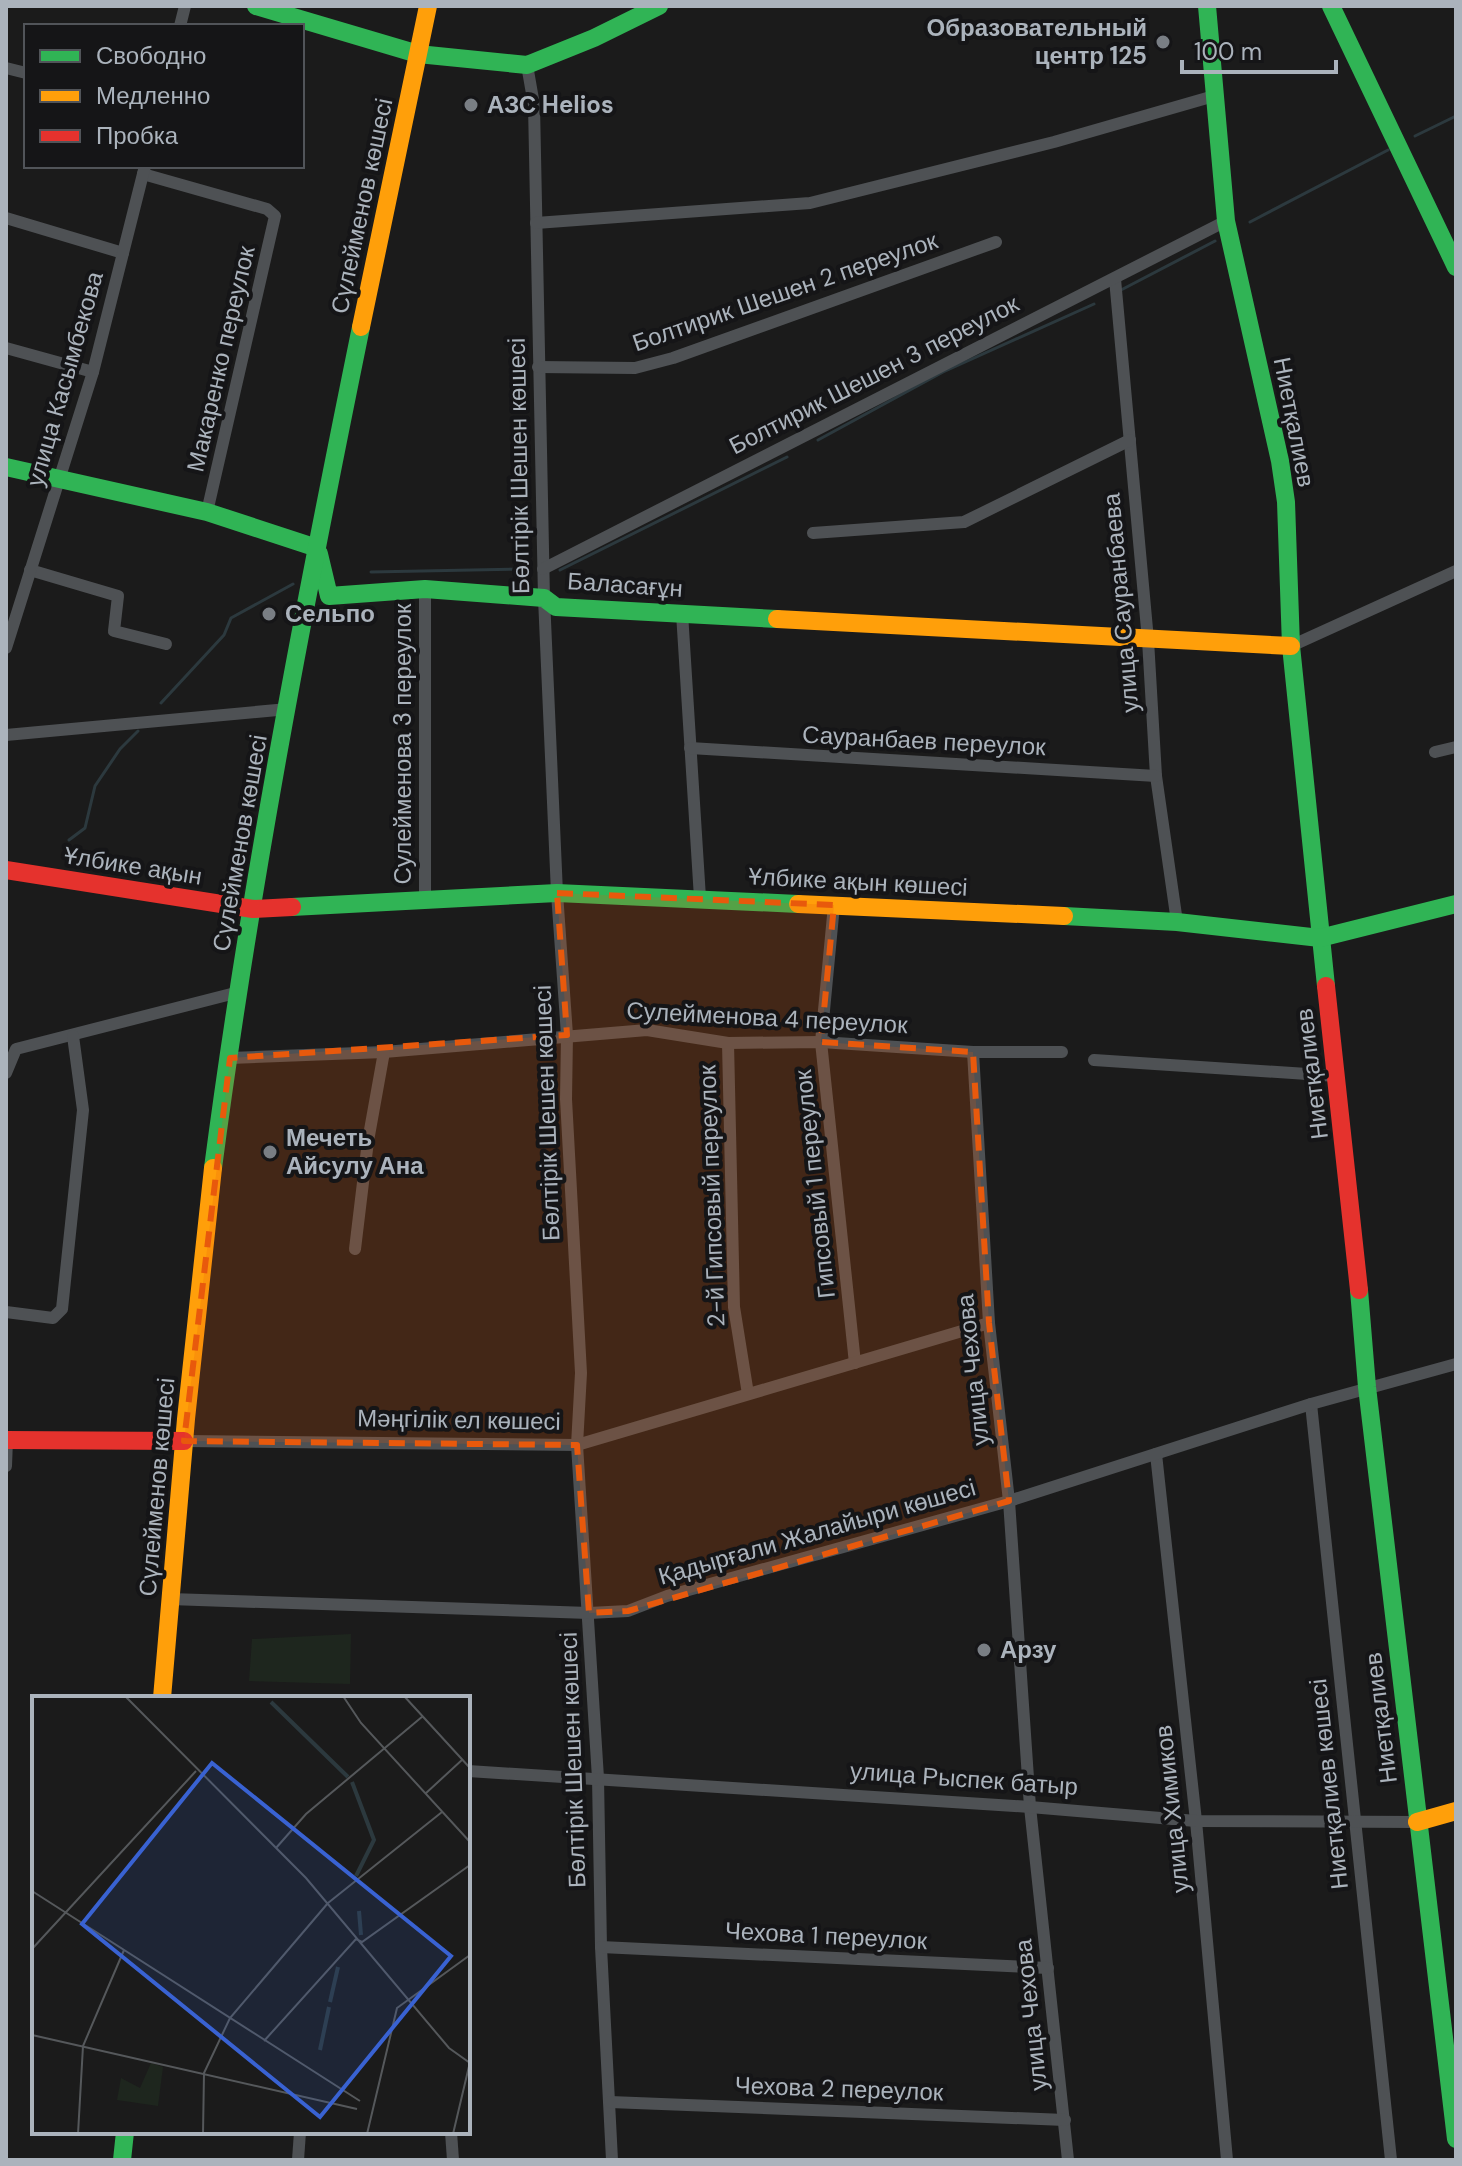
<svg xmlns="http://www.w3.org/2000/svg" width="1462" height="2166" viewBox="0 0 1462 2166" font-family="'DM Sans',sans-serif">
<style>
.grass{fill:#1e261e}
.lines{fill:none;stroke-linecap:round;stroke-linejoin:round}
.stream{stroke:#2c393e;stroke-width:3}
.street{stroke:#4e5154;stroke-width:12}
.fast{stroke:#30b455;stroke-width:18}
.slow{stroke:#ff9f0a;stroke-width:18}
.jam{stroke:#e5322d;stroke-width:18}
.marked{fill:#e8590c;fill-opacity:0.2;stroke:#e8590c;stroke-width:6;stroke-dasharray:16 10;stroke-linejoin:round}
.poi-dot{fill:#797e84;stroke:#151517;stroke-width:3}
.labels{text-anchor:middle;stroke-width:8;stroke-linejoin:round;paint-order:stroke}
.poi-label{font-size:24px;font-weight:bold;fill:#abb3bc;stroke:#151517;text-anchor:start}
.street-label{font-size:24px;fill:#abb3bc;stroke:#151517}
.inset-river{fill:none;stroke:#2c393e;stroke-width:4}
.inset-road{fill:none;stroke:#55585b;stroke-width:2}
.view{fill:#3962d2;fill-opacity:0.15;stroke:#3962d2;stroke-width:4}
.inset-edge{fill:none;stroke:#abb3bc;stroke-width:4}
</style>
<rect width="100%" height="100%" fill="#1b1b1b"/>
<!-- grass -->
<polygon class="grass" points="351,1634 350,1684 249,1681 252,1639"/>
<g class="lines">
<!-- stream -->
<g class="stream">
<polyline points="1415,136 1456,116"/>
<polyline points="1250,222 1388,150"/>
<polyline points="1121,290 1215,241"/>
<polyline points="818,440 943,372 1094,304"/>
<polyline points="560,570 787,457"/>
<polyline points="371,572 523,569"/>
<polyline points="161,703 224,635 231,618 293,584"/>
<polyline points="69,840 85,828 95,786 120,749 138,731"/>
</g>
<!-- street -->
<g class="street">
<polyline points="180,26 185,6"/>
<polyline points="527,65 534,105 544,598 557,893 567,1035 566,1099 581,1373 577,1445 598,1778 601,1947 612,2160"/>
<polyline points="6,68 26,73"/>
<polyline points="143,174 267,209 275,216 207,512"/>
<polyline points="6,218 123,253"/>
<polyline points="536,223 810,203 1054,142 1214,96"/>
<polyline points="1115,279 1148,640 1156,776 1177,922"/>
<polyline points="6,348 93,372"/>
<polyline points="538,367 635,368 673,358 996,242"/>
<polyline points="813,533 964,522 1130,440"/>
<polyline points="543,569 1226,221"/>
<polyline points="30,570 118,596 114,631 166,644"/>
<polyline points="425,589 425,900"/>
<polyline points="682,613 700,898"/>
<polyline points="1291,646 1456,571"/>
<polyline points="6,648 93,372 145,166"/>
<polyline points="6,735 288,709"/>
<polyline points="690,748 1156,776"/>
<polyline points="1435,752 1456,747"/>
<polyline points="834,905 821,1042 855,1363"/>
<polyline points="728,1043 734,1307 748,1394"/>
<polyline points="973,1052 989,1323 1009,1501 1030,1807 1068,2160"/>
<polyline points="230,1058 384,1052 647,1030 728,1043 821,1042 973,1052 1062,1052"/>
<polyline points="1094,1060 1337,1076"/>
<polyline points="6,1073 16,1049 239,992"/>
<polyline points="355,1249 368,1141 384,1052"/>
<polyline points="6,1312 53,1318 62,1309 83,1110 73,1036"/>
<polyline points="1311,1404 1391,2160"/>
<polyline points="184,1441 577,1445 989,1323"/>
<polyline points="1156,1454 1196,1821 1227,2160"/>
<polyline points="6,1466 7,1440"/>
<polyline points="170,1599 589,1613 628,1611 667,1596 1009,1501 1311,1404 1456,1364"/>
<polyline points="468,1771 1030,1807 1196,1821 1417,1822"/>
<polyline points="601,1947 1048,1968"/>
<polyline points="610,2102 1065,2120"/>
<polyline points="451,2132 453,2160"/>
<polyline points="298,2160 300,2132"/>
</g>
<!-- fast -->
<g class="fast">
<polyline points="256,6 418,54 527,65 594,38 659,6"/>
<polyline points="1207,6 1226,221 1280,461 1286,502 1291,646 1326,986"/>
<polyline points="1331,6 1456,267"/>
<polyline points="6,467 207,512 317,548"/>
<polyline points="319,554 329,596 425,589 544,598 556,607 777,619"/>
<polyline points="292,907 557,893 798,904"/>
<polyline points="1064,916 1177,922 1320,938 1456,904"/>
<path d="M213,1168C250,886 304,606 361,327"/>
<polyline points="1359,1290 1367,1387 1456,2139"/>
<polyline points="122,2160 125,2132"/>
</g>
<!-- slow -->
<g class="slow">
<polyline points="361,327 428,6"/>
<polyline points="777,619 1291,646"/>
<polyline points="798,904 1064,916"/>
<polyline points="162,1698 186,1419 213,1168"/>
<polyline points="1417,1822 1456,1811"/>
</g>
<!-- jam -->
<g class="jam">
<polyline points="6,870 253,909 292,907"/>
<polyline points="1326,986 1359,1290"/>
<polyline points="6,1440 184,1441"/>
</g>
</g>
<!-- marked area -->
<path class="marked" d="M557,893L834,905L821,1042L973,1052L989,1323L1009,1501L628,1611L589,1613L577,1445L184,1441L230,1058L567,1035Z"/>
<!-- markers -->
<g class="poi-dot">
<circle cx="1163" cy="42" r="8"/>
<circle cx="471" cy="105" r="8"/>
<circle cx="269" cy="614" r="8"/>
<circle cx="270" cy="1152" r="8"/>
<circle cx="984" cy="1650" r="8"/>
</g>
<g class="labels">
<!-- poi labels -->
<g class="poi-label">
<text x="1147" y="36" text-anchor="end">Образовательный<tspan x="1147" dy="28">центр 125</tspan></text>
<text x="487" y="113">АЗС Helios</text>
<text x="285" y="622">Сельпо</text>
<text x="286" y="1146">Мечеть<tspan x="286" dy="28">Айсулу Ана</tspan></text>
<text x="1000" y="1658">Арзу</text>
</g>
<!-- street labels -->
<g class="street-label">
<text transform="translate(362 206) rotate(-78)" y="8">Сүлейменов көшесі</text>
<text transform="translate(785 292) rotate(-19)" y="8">Болтирик Шешен 2 переулок</text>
<text transform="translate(221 359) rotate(-77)" y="8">Макаренко переулок</text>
<text transform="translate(874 375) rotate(-27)" y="8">Болтирик Шешен 3 переулок</text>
<text transform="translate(65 379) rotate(-74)" y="8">улица Касымбекова</text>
<text transform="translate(1294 422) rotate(79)" y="8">Ниетқалиев</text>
<text transform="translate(519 466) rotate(-91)" y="8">Бөлтірік Шешен көшесі</text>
<text transform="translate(625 585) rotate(4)" y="8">Баласағұн</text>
<text transform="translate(1121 603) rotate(-95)" y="8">улица Сауранбаева</text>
<text transform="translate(924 741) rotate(3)" y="8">Сауранбаев переулок</text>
<text transform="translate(403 744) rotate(-90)" y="8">Сулейменова 3 переулок</text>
<text transform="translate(240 843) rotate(-80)" y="8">Сүлейменов көшесі</text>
<text transform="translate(133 866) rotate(9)" y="8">Ұлбике ақын</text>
<text transform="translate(858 882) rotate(3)" y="8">Ұлбике ақын көшесі</text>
<text transform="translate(767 1018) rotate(3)" y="8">Сулейменова 4 переулок</text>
<text transform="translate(1312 1074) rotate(-97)" y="8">Ниетқалиев</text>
<text transform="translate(547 1113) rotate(-92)" y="8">Бөлтірік Шешен көшесі</text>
<text transform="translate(815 1184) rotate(-96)" y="8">Гипсовый 1 переулок</text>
<text transform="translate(712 1196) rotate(-92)" y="8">2-й Гипсовый переулок</text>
<text transform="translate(973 1370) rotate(-96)" y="8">улица Чехова</text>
<text transform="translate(459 1420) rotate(1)" y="8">Мәңгілік ел көшесі</text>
<text transform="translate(157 1487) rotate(-85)" y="8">Сүлейменов көшесі</text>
<text transform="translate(817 1532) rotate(-16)" y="8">Қадырғали Жалайыри көшесі</text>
<text transform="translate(1381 1718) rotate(-97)" y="8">Ниетқалиев</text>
<text transform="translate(573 1760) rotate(-92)" y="8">Бөлтірік Шешен көшесі</text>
<text transform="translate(964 1779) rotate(4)" y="8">улица Рыспек батыр</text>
<text transform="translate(1329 1784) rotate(-96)" y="8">Ниетқалиев көшесі</text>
<text transform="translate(1172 1809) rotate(-96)" y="8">улица Химиков</text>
<text transform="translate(826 1936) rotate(3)" y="8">Чехова 1 переулок</text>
<text transform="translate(1031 2015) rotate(-96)" y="8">улица Чехова</text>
<text transform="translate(839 2089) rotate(2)" y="8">Чехова 2 переулок</text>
</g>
</g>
<!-- overview -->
<g transform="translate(32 1696)">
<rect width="438" height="438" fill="#1b1b1b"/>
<path d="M119,367L131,371L126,410L85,404L89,382L108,392Z" fill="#1e261e"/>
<path class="inset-river" d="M239,6L316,81M320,86L342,144L324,180M327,215L329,239M298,306L306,271M288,354L297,311"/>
<path class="inset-road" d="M93,0L274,182L417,352L438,367M311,0L329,27L438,146M372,0L438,72M393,98L431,63M244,152L274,118L391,20M0,195L328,405M296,207L410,116M0,253L164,75M0,339L325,413M232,345L324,243L330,246L438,169M46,438L51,350L92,254M171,438L172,377L198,322L296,207M335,438L365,312L438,259M421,438L438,366"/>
<path class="view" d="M180,67L419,260L288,421L50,228Z"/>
<rect width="438" height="438" class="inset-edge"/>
</g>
<!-- border -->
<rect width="1462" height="2166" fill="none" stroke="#abb3bc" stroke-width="16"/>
<!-- legend -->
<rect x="24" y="24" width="280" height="144" fill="#151517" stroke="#515459" stroke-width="2"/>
<rect x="40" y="50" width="40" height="12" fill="#30b455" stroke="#515459" stroke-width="2"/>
<text x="96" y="64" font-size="24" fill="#abb3bc">Свободно</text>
<rect x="40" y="90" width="40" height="12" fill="#ff9f0a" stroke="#515459" stroke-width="2"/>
<text x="96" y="104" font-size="24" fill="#abb3bc">Медленно</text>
<rect x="40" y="130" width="40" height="12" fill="#e5322d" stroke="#515459" stroke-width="2"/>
<text x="96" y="144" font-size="24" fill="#abb3bc">Пробка</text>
<!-- scale -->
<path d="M1182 60v12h154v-12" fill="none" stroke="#abb3bc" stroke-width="4"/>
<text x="1194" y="60" font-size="24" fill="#abb3bc" stroke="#151517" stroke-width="6" paint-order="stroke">100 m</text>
</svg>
